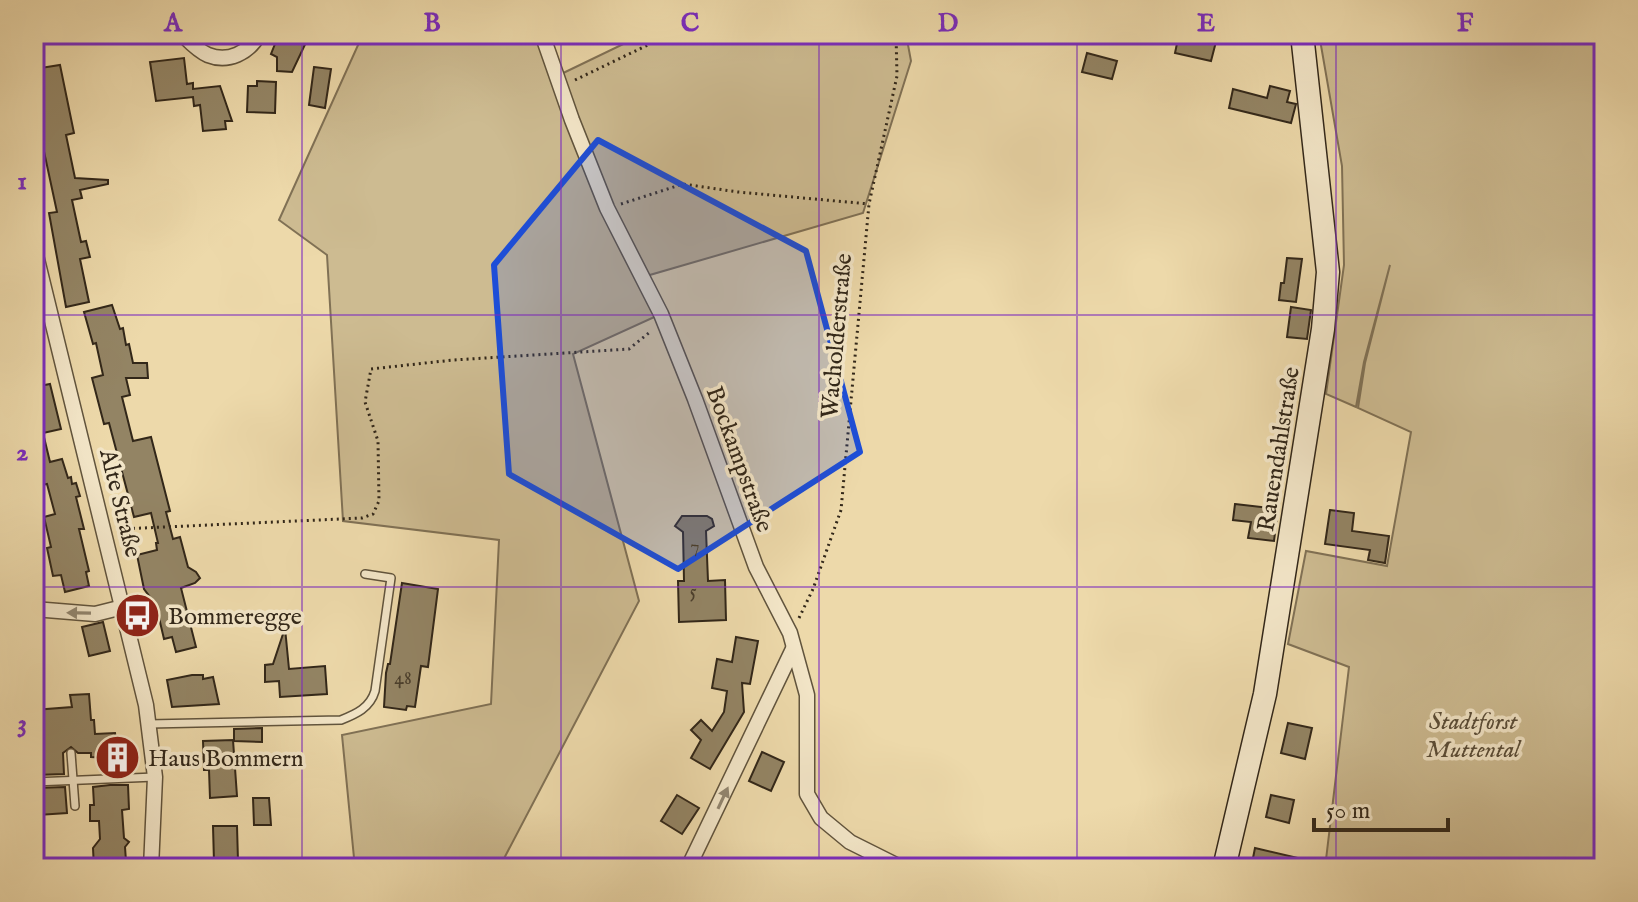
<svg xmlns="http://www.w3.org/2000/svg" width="1638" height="902" viewBox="0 0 1638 902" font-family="'IM FELL English',serif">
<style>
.green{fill:#cdbb91;stroke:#807155;stroke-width:2}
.building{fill:#938464;stroke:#322719;stroke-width:2}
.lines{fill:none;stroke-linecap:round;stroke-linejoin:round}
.lane-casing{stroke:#61543d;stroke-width:10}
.street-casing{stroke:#61543d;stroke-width:17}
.secondary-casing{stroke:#322719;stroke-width:25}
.path{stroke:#322719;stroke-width:3;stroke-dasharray:2 4;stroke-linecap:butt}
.lane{stroke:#f3e6c8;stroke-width:7}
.street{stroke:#f3e6c8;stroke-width:14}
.secondary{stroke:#f3e6c8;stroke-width:22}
.oneway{fill:#928670}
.marked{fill:#1d4ed8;fill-opacity:0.2;stroke:#1d4ed8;stroke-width:6;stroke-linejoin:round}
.grid{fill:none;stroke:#7b2cbf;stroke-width:2;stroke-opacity:0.55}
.labels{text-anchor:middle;stroke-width:7;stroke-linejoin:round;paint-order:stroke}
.number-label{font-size:20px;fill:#4a3e2c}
.street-label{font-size:24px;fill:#322719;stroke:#f3e6c8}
.poi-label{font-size:24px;fill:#322719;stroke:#f3e6c8;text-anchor:start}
.park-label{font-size:24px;font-style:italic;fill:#594c37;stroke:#f3e6c8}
.neatline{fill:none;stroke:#7b2cbf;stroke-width:3}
.grid-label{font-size:26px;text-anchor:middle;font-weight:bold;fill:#7b2cbf}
</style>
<rect width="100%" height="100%" fill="#edd9aa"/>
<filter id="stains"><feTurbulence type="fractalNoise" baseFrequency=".0025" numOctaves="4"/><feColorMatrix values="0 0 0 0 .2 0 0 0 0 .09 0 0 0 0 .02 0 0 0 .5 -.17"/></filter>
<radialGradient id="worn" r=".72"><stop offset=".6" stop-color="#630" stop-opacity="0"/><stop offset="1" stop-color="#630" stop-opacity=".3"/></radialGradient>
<!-- green -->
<g class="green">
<polygon points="363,34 542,34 557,76 644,34 906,34 911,61 863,213 643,277 661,314 573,354 639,601 499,868 355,868 342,735 491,704 499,540 343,521 327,255 279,220"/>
<polygon points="1319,34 1604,34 1604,868 1325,868 1349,667 1288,644 1306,551 1387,566 1411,432 1358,408 1365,363 1390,265 1364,362 1356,407 1326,394 1344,265 1342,166"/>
</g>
<!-- building -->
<g class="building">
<polygon points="279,34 310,34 292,72 277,71 277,57 271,54"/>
<polygon points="1179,34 1218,34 1211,61 1175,53"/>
<polygon points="1087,53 1117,61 1112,79 1082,72"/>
<polygon points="184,58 187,84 193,83 193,89 220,86 232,121 225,121 226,129 203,131 200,105 194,106 193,97 156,101 150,62"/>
<polygon points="60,65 74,133 66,135 75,178 108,180 108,184 80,190 82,198 72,200 81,242 86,241 90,257 80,259 89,302 66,307 49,213 57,212 34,105 34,69"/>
<polygon points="314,67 331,69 325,108 309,105"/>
<polygon points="257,81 276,82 275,113 247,112 248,86 257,86"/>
<polygon points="1270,86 1290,91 1287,102 1296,104 1291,123 1229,108 1233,89 1267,98"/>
<polygon points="1287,258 1302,259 1296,302 1279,300 1281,283 1284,283"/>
<polygon points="112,305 120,329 123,328 126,345 129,344 133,363 147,363 148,378 126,378 130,395 122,397 133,441 151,437 170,511 166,512 173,539 180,537 188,567 196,572 200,578 195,583 181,588 196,647 176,652 172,637 164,639 156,605 144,589 137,555 157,550 156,543 158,543 151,513 134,517 109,423 104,424 92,378 103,375 96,343 93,344 84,312"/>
<polygon points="1291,307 1311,310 1307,339 1287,337"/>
<polygon points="50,384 61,429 43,433 50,462 62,459 68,478 71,477 72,484 76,483 80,496 76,497 84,529 79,529 89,571 86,572 89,586 65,592 61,575 53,576 47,548 51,547 44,517 55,514 47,484 37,486 34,476 34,387"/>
<polygon points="1235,504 1278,509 1274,541 1248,538 1251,522 1233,520"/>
<polygon points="1330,510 1354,513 1352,531 1389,536 1385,563 1368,560 1370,550 1325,544"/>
<polygon points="682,516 707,516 712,519 714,526 706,531 708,581 725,580 726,620 679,622 678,581 684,581 683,532 675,526"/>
<polygon points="402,583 438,589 428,667 421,666 415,707 407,706 406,710 384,707 386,673 388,664 390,664"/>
<polygon points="103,622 110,651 89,656 82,627"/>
<polygon points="285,628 289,669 325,666 327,694 280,697 279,681 265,682 265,665 273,664"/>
<polygon points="736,637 758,641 750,684 742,683 744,712 710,769 691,758 701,740 691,730 701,720 712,731 724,712 727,691 712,688 717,659 732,662"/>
<polygon points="192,675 203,675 203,679 213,677 219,704 172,707 167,680"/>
<polygon points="89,694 91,720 94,720 95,734 115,733 117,745 133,744 133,771 110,772 110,758 91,757 91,753 78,753 71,747 63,753 64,774 35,775 34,710 72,707 70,695"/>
<polygon points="1288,723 1312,728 1305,759 1281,753"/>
<polygon points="262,728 262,742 234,741 234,729"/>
<polygon points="233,740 237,796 210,798 209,770 204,770 203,741"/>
<polygon points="762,752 784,762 771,791 749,781"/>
<polygon points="110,785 128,785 129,809 122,810 124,838 129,842 125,847 126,861 120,868 94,868 93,848 100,839 99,821 90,821 90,805 94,805 93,787"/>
<polygon points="65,787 67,813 38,815 36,788"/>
<polygon points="677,795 699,808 682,834 661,821"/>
<polygon points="1271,795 1294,800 1289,823 1266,817"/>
<polygon points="253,798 269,798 271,825 254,825"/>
<polygon points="213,826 237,826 238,861 214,862"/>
<polygon points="1255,848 1315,862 1314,868 1251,868"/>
</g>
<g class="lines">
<defs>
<g id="lane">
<path d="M149,724L341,720C356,714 370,708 375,691L391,578L365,574"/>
<polyline points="71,753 75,806"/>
<polyline points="34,782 155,777"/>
</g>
<g id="street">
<path d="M182,34C189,41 198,51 208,55C228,63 249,53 259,34"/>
<polyline points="542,34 572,120 607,208 661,314 695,399 756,567 790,633 807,695 807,794 821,818 850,842 902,868"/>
<polyline points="34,247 146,705 155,777 151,868"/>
<polyline points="34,609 95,614 123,607"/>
<polyline points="688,868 793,649"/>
</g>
<polyline id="secondary" points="1224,868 1265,694 1323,329 1328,272 1302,34"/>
</defs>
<!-- lane casing -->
<use href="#lane" class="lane-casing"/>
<!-- street casing -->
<use href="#street" class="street-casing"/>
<!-- secondary casing -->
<use href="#secondary" class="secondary-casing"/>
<!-- path -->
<g class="path">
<polyline points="575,80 654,42 652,34"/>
<polyline points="621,204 683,184 738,192 869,204"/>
<polyline points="121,529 362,518 373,514 379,501 378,441 365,402 371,369 453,360 629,349 650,332"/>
<polyline points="799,618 813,589 841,510 869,204 897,76 896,34"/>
</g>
<!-- lane -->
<use href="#lane" class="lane"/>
<!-- street -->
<use href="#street" class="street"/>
<!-- secondary -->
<use href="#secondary" class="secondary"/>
</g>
<!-- one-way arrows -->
<defs><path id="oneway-solid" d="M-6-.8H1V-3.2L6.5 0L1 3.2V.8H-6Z" transform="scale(2)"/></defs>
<g class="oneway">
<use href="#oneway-solid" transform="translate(79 613) rotate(-179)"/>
<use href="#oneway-solid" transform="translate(723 798) rotate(-65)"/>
</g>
<!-- marked area -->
<path class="marked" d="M598,140L806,251L860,452L678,569L509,474L494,265Z"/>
<!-- grid -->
<path class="grid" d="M302,34V868M561,34V868M819,34V868M1077,34V868M1336,34V868M34,315H1604M34,587H1604"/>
<!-- icons -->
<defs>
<symbol id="bus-disc" viewBox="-11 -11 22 22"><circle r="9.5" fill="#8f2418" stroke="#f3e6c8"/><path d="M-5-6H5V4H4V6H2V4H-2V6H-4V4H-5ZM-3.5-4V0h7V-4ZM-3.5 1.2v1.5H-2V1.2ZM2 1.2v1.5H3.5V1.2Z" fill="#fff"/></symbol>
<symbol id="building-disc" viewBox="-11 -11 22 22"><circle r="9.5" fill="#8f2418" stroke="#f3e6c8"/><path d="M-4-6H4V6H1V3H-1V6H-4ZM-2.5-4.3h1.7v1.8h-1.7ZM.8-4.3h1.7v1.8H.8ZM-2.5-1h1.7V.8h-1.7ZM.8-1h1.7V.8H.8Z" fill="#fff"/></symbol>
</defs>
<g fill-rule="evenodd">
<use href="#bus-disc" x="112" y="590" width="51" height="51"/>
<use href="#building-disc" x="92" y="732" width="51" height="51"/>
</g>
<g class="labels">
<!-- number labels -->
<g class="number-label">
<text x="695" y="552">7</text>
<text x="693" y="597">5</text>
<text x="403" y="684">48</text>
</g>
<!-- street labels -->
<g class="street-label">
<text transform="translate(836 336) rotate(-85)" y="8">Wacholderstraße</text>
<text transform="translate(1278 449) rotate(-81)" y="8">Rauendahlstraße</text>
<text transform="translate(740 459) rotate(70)" y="8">Bockampstraße</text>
<text transform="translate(121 503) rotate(76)" y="8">Alte Straße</text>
</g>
<!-- poi labels -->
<g class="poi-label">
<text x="168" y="624">Bommeregge</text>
<text x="148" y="766">Haus Bommern</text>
</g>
<!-- park labels -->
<g class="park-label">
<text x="1473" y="729">Stadtforst<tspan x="1473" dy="28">Muttental</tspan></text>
</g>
</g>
<!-- margin -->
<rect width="1638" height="902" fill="none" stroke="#edd9aa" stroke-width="88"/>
<!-- scale -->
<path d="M1314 818v12h134v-12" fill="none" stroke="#322719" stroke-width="4"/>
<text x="1326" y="818" font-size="24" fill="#322719" stroke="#f3e6c8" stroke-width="6" paint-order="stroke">50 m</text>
<rect x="44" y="44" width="1550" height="814" class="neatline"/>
<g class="grid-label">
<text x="173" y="31">A</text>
<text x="432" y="31">B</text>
<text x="690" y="31">C</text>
<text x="948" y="31">D</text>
<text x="1206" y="31">E</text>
<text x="1465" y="31">F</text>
<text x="22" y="189">1</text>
<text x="22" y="460">2</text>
<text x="22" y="731">3</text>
</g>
<rect width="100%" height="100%" filter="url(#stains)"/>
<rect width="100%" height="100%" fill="url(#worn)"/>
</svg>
